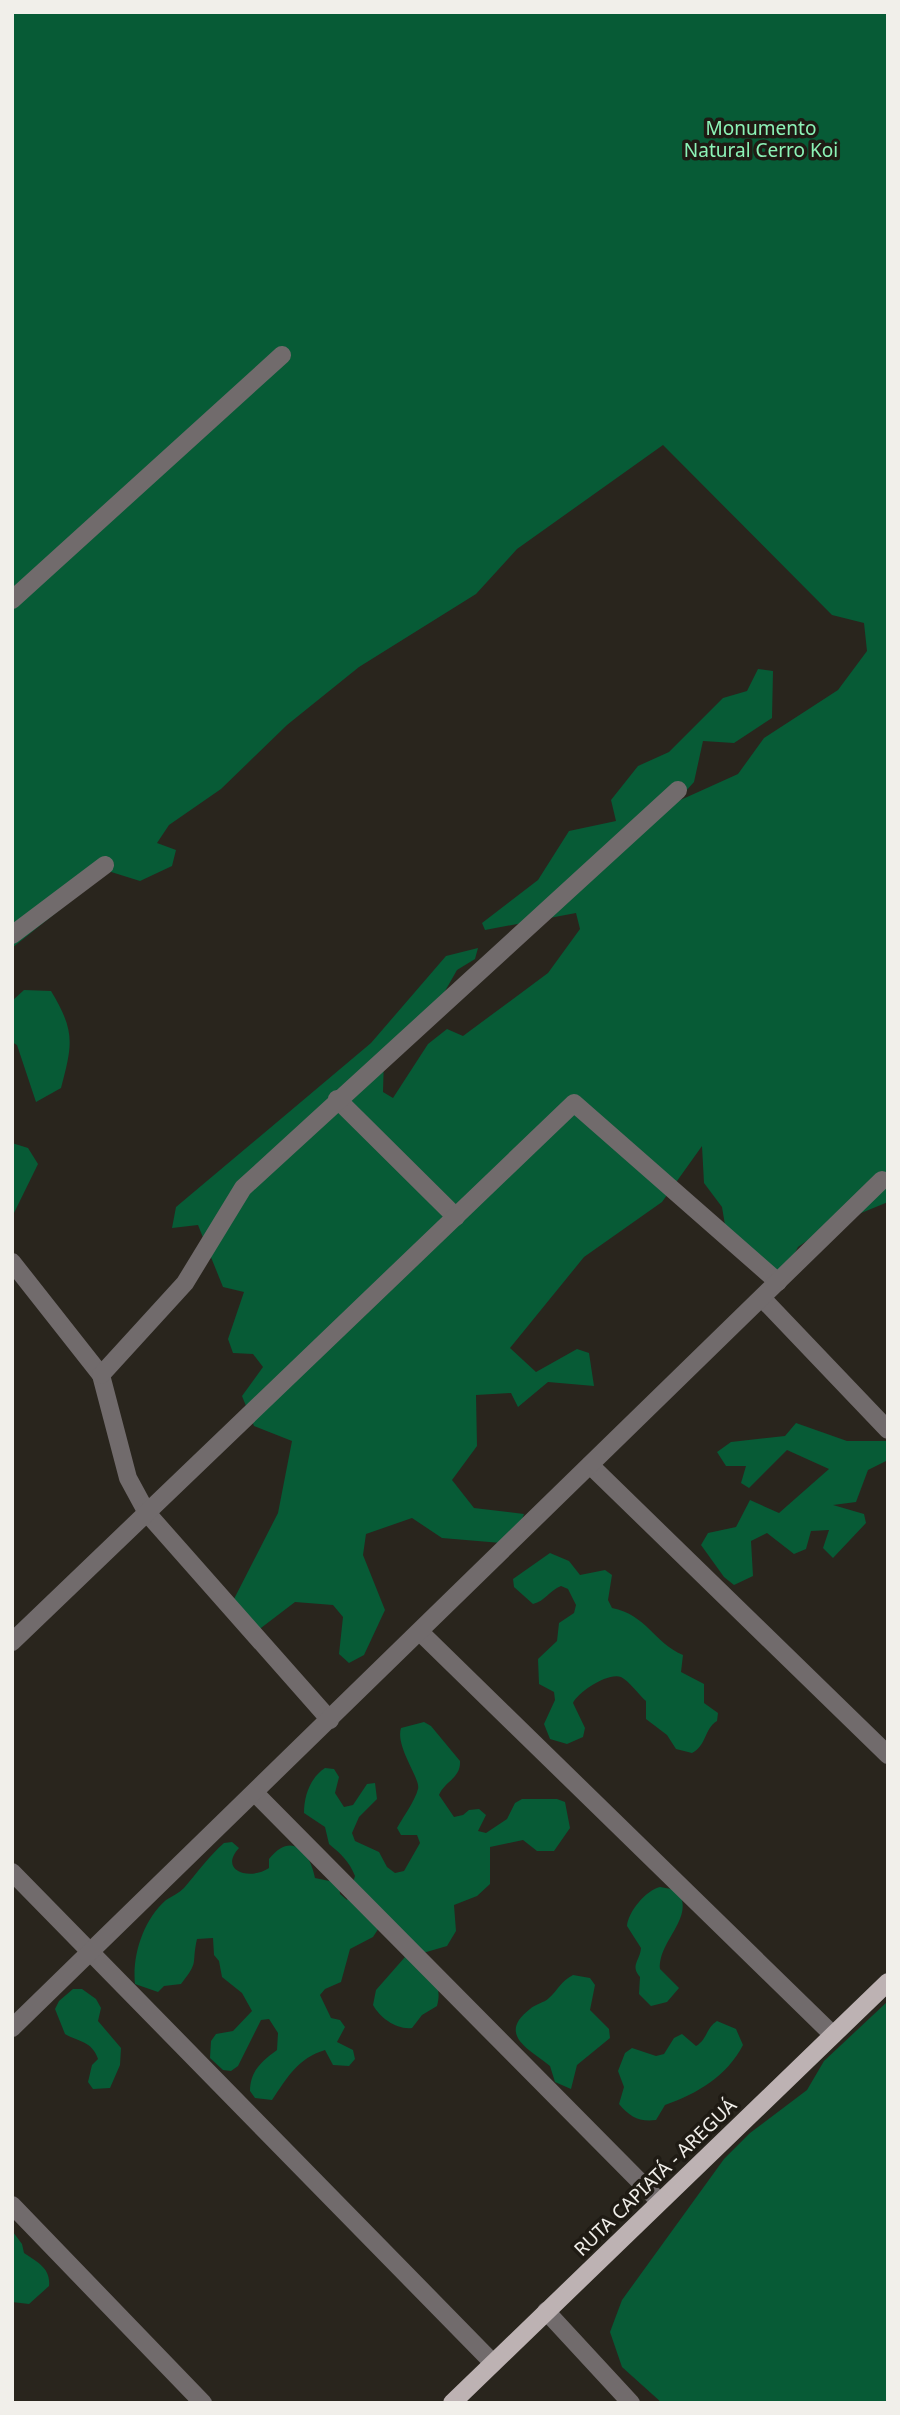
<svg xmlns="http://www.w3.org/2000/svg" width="900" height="2415" viewBox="0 0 900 2415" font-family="'Noto Sans',sans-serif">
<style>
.green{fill:#075b36}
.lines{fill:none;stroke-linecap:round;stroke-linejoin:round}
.minor{stroke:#716b6c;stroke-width:18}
.major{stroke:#bdb2b3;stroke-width:18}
.labels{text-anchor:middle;stroke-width:7;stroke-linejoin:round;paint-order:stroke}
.park-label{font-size:19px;fill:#8cf3b7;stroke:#1f1b14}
.street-label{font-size:19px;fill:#f1efea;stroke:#1f1b14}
</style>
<rect width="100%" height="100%" fill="#29251d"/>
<!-- green -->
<g class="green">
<polygon points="12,12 888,12 888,1202 827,1227 798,1247 784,1274 764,1275 727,1237 722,1207 704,1183 702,1146 662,1202 584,1257 510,1348 536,1372 577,1349 589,1353 594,1386 548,1382 518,1407 511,1393 476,1395 477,1446 452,1480 474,1508 524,1514 513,1544 442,1538 412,1518 366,1534 363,1555 385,1610 364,1655 349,1663 339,1654 343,1617 333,1605 295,1602 257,1631 234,1599 278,1513 292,1441 254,1426 242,1396 263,1367 253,1354 233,1353 228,1339 244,1292 223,1287 198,1225 172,1228 176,1207 371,1043 446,956 478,948 475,959 457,970 428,1021 384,1057 383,1092 393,1098 428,1044 447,1029 463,1036 548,973 580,929 576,913 485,930 482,923 538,880 569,831 616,821 611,800 638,766 669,752 723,698 747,691 758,669 773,671 772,718 734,743 703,741 694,782 676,802 738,774 764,738 838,690 867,651 864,623 832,615 663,445 517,549 476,594 359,667 287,725 221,789 169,825 157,843 176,850 172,866 140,881 108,871 12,948"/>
<path d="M24,990L51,991C75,1031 73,1043 61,1088L36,1102L17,1045L12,1042V1001Z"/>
<polygon points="12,1143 28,1148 38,1164 12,1217"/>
<polygon points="796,1423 847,1441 888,1441 888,1460 868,1470 856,1502 833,1505 864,1514 866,1523 833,1558 823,1548 829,1530 811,1531 806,1549 794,1554 767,1533 751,1541 753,1576 734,1585 724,1577 701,1545 708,1533 736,1527 750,1500 779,1513 829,1469 787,1450 749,1488 741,1483 746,1466 726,1466 717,1452 731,1442 785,1436"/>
<path d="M550,1553L569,1561L580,1575L605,1570L612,1575L608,1600L612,1608C647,1615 653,1642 683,1655L681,1672L704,1684V1703L718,1713L717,1721C704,1729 707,1745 692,1753L676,1749L667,1735L646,1719V1701C639,1695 629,1681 621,1677C608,1672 578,1692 573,1703L585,1728L583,1737L567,1744L550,1739L544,1724L555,1700L554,1692L539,1684L538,1659L557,1641L559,1623L574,1613L576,1605L568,1589L561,1586C549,1591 545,1601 533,1604L514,1587L513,1579Z"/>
<path d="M424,1722L431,1726L460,1761C461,1778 445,1781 439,1795L454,1817L463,1815L469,1810L479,1809L486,1815L478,1831L486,1833L507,1819L515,1803L522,1799H557L565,1802L570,1828L554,1851H537L523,1840L490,1847V1884L477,1896L454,1905L456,1931L447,1946L423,1953C431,1970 443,1986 437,2006L422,2015L412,2028C397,2030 380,2018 373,2005L376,1990L405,1957L382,1923L373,1937L350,1949L341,1982L325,1989L320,1995L331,2018L340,2020L345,2027L337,2042L353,2050L355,2059L349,2066L333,2065L325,2050C298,2058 287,2078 272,2100L255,2098L250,2091C250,2071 262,2061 277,2050L278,2033L269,2019L261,2020L238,2066L231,2071L223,2070L210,2058L211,2041L216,2034L233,2031L252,2011L242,1993L222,1977L219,1961L214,1955L213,1938L197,1939C191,1965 200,1960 181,1984L164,1986L158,1992L135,1984C132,1956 143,1920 166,1900C172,1896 179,1893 184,1888C197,1873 209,1856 224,1843L232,1842L239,1848C218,1871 250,1881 269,1868V1859C291,1831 310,1851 315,1878L339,1883L340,1894L347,1900L355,1876C349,1861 341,1854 329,1844L325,1827L304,1813C304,1796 310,1778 325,1768L334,1769L339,1777L335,1793L344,1807L353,1805L367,1784L375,1783L377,1799L359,1817L352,1833L355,1841L379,1852L387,1867L395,1873L404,1871L420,1843L417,1835H401L397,1828C403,1817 415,1801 418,1789C421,1779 395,1747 401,1728Z"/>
<path d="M660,1887L677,1890C697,1917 658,1940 660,1969L679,1988L667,2002L651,2006L639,1994L640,1977C630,1965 640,1961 641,1948L627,1926C628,1912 646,1890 660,1887Z"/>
<path d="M573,1975L590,1978L595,1985L590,2010L609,2029L610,2038L577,2065L571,2089L555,2082L550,2066C531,2050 496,2035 530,2009C535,2004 544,2003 549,1998C558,1990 561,1981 573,1975Z"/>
<path d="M73,1989H82L96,1999L101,2008L98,2021L121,2048L120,2065L110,2088L93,2089L88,2082L92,2065L98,2059C92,2041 79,2042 65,2034L55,2009L59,2001Z"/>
<polygon points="888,2001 888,2403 662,2403 622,2367 610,2332 622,2300 724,2159 750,2133 807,2090 824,2061"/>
<path d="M717,2021L736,2029L743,2045C727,2076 697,2094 665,2105L656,2120C639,2122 630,2117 619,2104L624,2087L618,2071L625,2053L632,2048L656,2056L664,2054L674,2038L682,2034L696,2046C707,2040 706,2028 717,2021Z"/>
<path d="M13,2232L22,2244L24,2253C37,2262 51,2268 49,2286L29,2304L12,2302Z"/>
</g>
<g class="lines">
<!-- minor -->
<g class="minor">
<polyline points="12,600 282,355"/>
<polyline points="12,935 105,865"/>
<polyline points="337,1099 456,1217"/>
<polyline points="12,1262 101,1375 128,1478 147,1513 330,1720"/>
<polyline points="762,1298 888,1430"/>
<polyline points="101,1375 185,1283 243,1188 678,790"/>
<polyline points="590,1465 888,1755"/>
<polyline points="420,1632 833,2035"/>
<polyline points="12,1642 574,1103 778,1282"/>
<polyline points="255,1793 659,2201"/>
<polyline points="12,1872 493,2363"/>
<polyline points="12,2028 882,1180"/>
<polyline points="12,2205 203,2403"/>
<polyline points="546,2311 631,2403"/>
</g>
<!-- major -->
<polyline class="major" points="452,2403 888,1982"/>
</g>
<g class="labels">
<!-- park labels -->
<g class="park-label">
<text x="761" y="135">Monumento<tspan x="761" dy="22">Natural Cerro Koi</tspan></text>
</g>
<!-- street labels -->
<g class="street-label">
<text transform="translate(655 2177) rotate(-44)" y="7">RUTA CAPIATÁ - AREGUÁ</text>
</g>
</g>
<!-- border -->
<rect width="900" height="2415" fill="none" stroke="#f1efea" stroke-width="28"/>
</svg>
